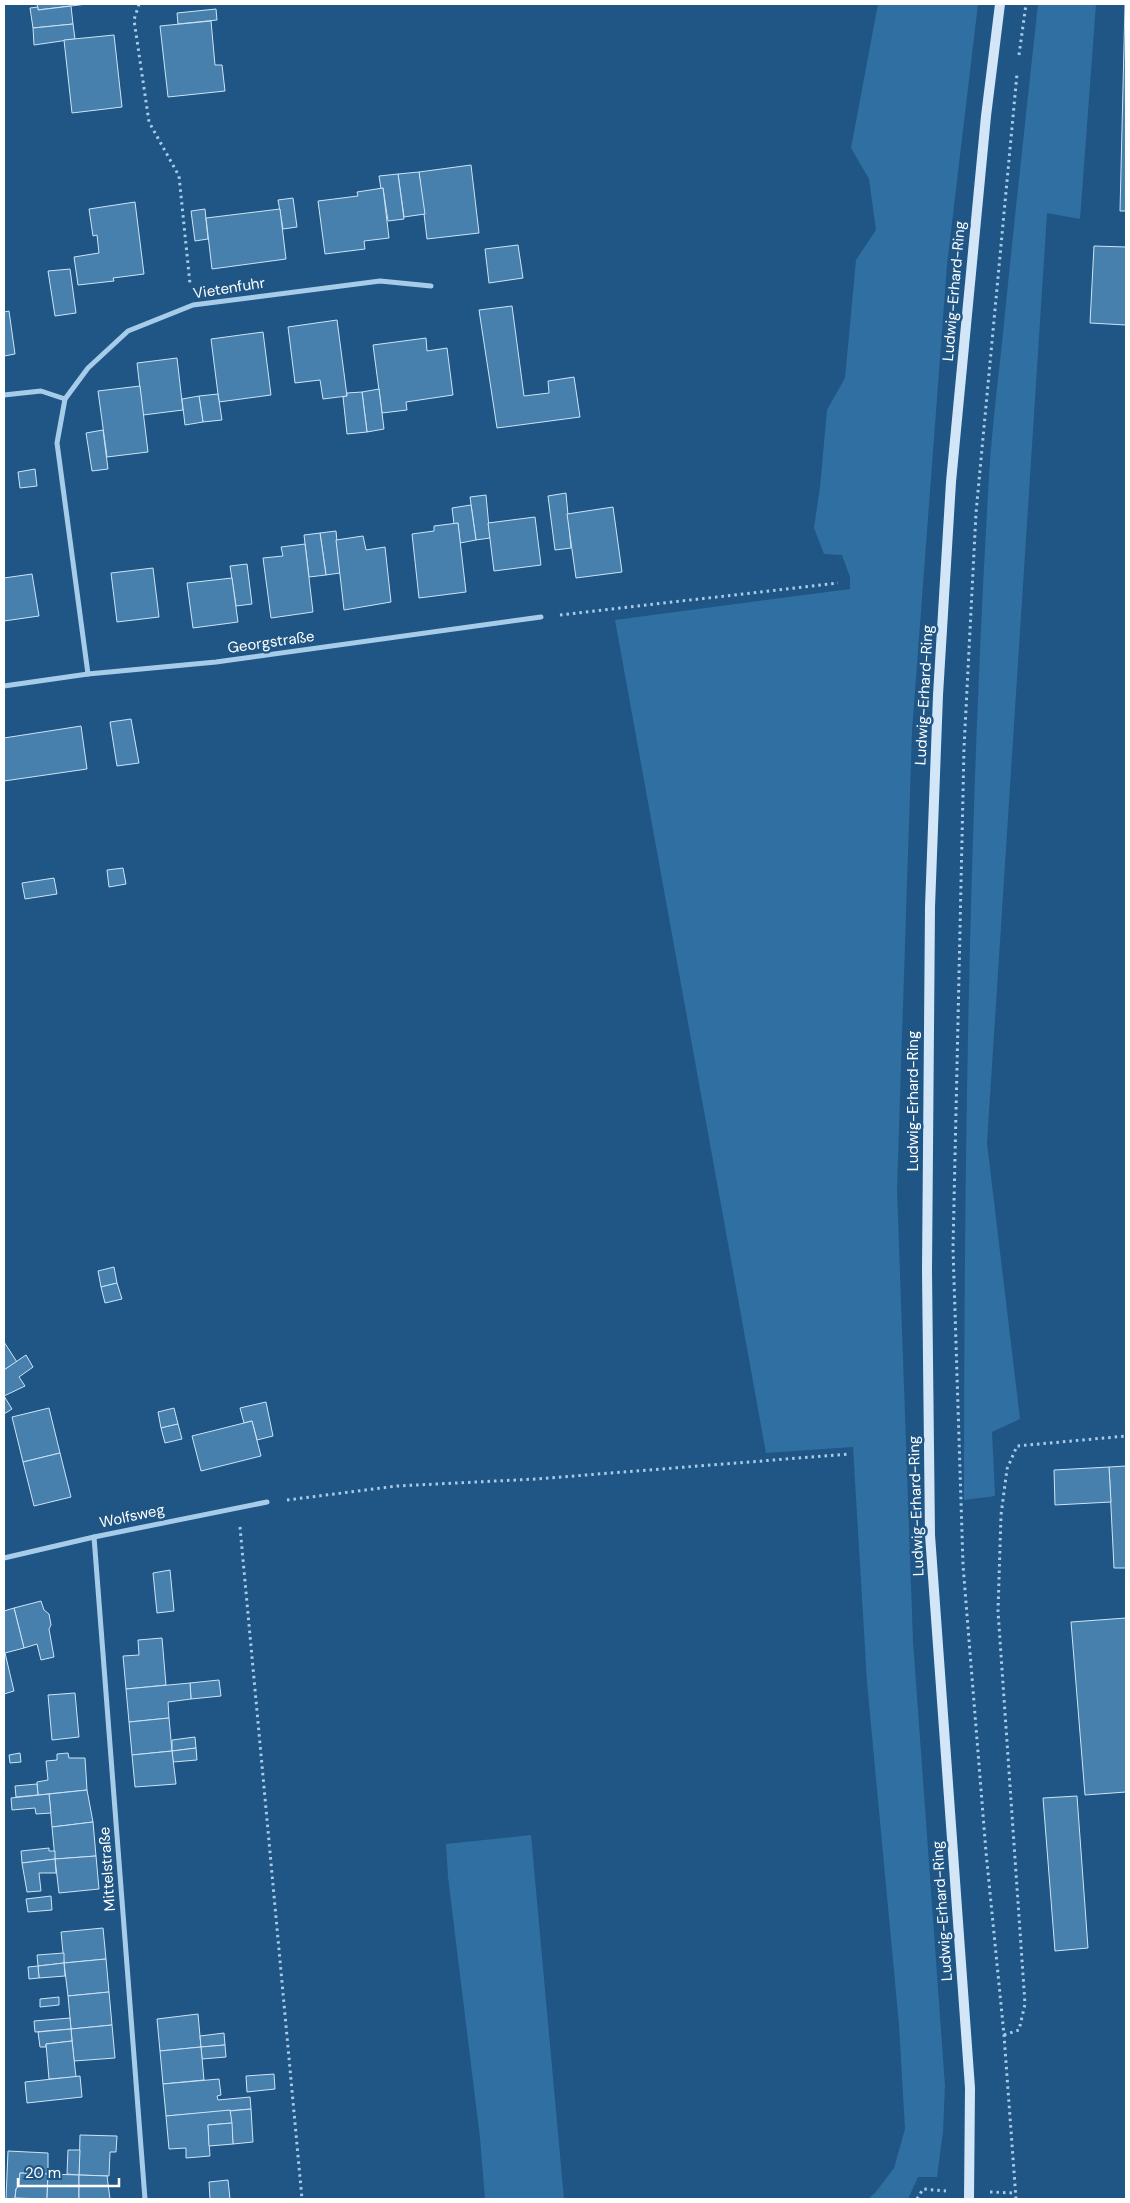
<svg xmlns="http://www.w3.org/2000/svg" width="1130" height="2203" viewBox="0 0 1130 2203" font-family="'DM Sans',sans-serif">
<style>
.green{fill:#306fa1}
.building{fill:#4880ad;stroke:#cce4f7}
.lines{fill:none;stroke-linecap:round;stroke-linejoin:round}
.path{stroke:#a7ccea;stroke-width:3;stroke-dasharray:2.5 4;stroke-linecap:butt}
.street{stroke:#a7ccea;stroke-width:5}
.secondary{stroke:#d2e6f7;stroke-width:10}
.labels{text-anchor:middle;stroke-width:5;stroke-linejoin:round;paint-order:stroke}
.street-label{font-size:15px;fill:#fff;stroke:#1f5685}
</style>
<rect width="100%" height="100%" fill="#1f5685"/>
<!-- green -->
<g class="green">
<polygon points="878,4 978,4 947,265 912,731 897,1189 913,1641 945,2086 943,2131 937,2177 918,2177 908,2199 868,2199 875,2193 894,2168 905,2129 899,2025 867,1682 853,1447 766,1453 615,620 850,589 850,577 842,555 824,554 814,528 820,487 827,410 845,378 856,260 876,230 869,179 851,148"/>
<path d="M1038,4H1096L1080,219L1047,213L987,1143L1020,1419L992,1432L995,1496L964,1500C964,1159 969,817 989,476C992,428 998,381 1003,333C1014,223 1026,114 1038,4Z"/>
<polygon points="531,1835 564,2199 485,2199 480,2138 448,1877 446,1844"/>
</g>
<!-- building -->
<g class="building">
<polygon points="37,4 87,4 38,10"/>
<polygon points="1125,4 1126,4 1126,211 1120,211"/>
<polygon points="71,6 73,24 33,28 30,8 38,7 38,10"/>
<polygon points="216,9 217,20 178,24 177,13"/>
<polygon points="211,21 215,65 222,65 225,91 168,97 160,26"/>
<polygon points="73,24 75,39 34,45 33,28"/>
<polygon points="114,35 122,107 72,113 64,40"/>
<polygon points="471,165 479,233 427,239 419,172"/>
<polygon points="419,172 425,214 404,217 398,174"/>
<polygon points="398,174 404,219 388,221 383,188 381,189 379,176"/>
<polygon points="383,188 389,238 364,241 365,249 325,254 318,201 358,196 357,192"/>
<polygon points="293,198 297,227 283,229 278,200"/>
<polygon points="135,202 144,274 113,278 114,281 78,285 74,257 99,253 97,235 93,236 89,209"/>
<polygon points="205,209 208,239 195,241 191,211"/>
<polygon points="280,209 286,259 212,269 206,218"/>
<polygon points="518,245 523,278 489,283 485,249"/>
<polygon points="1094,246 1126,247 1126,325 1090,323"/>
<polygon points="70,269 76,313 55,316 48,271"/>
<polygon points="512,306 524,396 549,393 548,381 574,377 580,417 497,428 479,310"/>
<polygon points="9,311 15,354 4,356 4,312"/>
<polygon points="337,320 347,396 323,399 320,380 295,383 288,327"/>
<polygon points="263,332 271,395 219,402 211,339"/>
<polygon points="426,338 427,351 447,348 453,395 406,402 407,410 382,413 373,345"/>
<polygon points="177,358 183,410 143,415 137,363"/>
<polygon points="140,386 148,452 107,457 98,391"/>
<polygon points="379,389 384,429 367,432 362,392"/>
<polygon points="362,392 367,432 347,434 343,397 347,396 347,393"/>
<polygon points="218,394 222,420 203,422 199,396"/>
<polygon points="199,396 203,422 185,425 182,399"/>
<polygon points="103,430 108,469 92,471 86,433"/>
<polygon points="35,469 37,486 20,488 18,472"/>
<polygon points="566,493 571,548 555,550 548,496"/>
<polygon points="486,495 490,538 476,540 470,497"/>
<polygon points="471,505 476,540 460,543 458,523 454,524 452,508"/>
<polygon points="613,507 622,572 576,578 567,514"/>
<polygon points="535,517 541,565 494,571 488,523"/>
<polygon points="458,523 466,592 419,598 412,534 434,531 434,526"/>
<polygon points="336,531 340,573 326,575 320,533"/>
<polygon points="320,533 326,575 309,577 304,535"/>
<polygon points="363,536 366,550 385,547 391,602 344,610 336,540"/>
<polygon points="305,544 313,612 271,618 263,558 283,556 281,547"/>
<polygon points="247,564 252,604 236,606 230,566"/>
<polygon points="153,568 159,617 117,622 111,573"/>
<polygon points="32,574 39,616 4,621 4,578"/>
<polygon points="232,578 238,622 193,628 187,583"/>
<polygon points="131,719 139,763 117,766 110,722"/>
<polygon points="81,726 87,769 4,781 4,738"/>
<polygon points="123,868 126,884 109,887 107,870"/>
<polygon points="54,878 57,894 25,899 22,883"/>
<polygon points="114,1267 117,1283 101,1287 98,1271"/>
<polygon points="117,1283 122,1299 105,1303 101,1287"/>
<polygon points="4,1342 17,1362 4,1370"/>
<polygon points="26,1355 33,1367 19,1377 25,1386 4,1396 4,1370"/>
<polygon points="4,1396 12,1409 4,1414"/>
<polygon points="266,1402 273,1436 257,1440 252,1421 244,1423 240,1408"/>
<polygon points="49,1408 60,1453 23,1462 12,1417"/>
<polygon points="174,1408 178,1424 161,1428 158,1412"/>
<polygon points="252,1421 261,1456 201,1471 192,1436"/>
<polygon points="178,1424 182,1439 165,1443 161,1428"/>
<polygon points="60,1453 71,1497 34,1506 23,1462"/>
<polygon points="1126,1466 1126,1568 1114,1568 1109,1467"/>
<polygon points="1109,1467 1111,1502 1055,1505 1054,1470"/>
<polygon points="170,1570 174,1611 157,1613 153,1573"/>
<polygon points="41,1601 44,1610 49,1614 51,1625 49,1629 54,1657 41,1660 37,1644 24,1648 14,1608"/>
<polygon points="14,1608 24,1648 5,1653 14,1691 4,1694 4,1611"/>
<polygon points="1126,1618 1126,1792 1085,1795 1071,1622"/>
<polygon points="162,1638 166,1685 126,1689 123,1656 139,1655 138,1640"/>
<polygon points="219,1680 221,1696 191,1699 190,1683"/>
<polygon points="190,1683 191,1699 168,1702 169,1718 129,1722 126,1689"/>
<polygon points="75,1693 79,1737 52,1740 48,1695"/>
<polygon points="169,1718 172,1751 132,1755 129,1722"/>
<polygon points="195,1737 196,1748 172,1751 172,1740"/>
<polygon points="196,1748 197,1760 173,1762 172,1751"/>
<polygon points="172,1751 176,1784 135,1787 132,1755"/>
<polygon points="20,1753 21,1762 10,1763 9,1755"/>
<polygon points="68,1753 69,1758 85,1758 87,1790 38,1795 37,1782 48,1780 46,1761 57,1760 57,1754"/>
<polygon points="37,1784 38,1795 16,1797 15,1786"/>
<polygon points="87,1790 93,1822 52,1827 49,1794"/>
<polygon points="49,1794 51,1813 36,1814 35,1808 12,1810 11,1798"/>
<polygon points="1077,1796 1088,1948 1055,1951 1043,1798"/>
<polygon points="93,1822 96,1856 55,1859 52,1827"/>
<polygon points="49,1848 49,1851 55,1851 55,1859 22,1863 21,1851"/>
<polygon points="96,1856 99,1889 59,1893 55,1859"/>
<polygon points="55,1859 56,1873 39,1873 41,1891 27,1892 22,1863"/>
<polygon points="51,1896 52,1910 28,1912 26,1899"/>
<polygon points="103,1928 106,1959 64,1963 61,1932"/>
<polygon points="64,1953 64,1963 38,1966 37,1955"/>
<polygon points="106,1959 109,1992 68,1996 64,1963"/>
<polygon points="64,1963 65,1976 39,1978 38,1966"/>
<polygon points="38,1966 39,1978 29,1979 28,1967"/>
<polygon points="109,1992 112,2025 71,2029 68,1996"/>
<polygon points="59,1997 59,2005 40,2007 40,1999"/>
<polygon points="198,2014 201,2047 160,2051 157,2019"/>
<polygon points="70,2018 71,2029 35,2032 34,2021"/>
<polygon points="112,2025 115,2058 74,2061 71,2029"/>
<polygon points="71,2029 72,2041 46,2044 46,2047 40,2047 38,2032"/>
<polygon points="224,2033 225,2045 201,2047 200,2036"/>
<polygon points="72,2041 76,2077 49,2079 46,2044"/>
<polygon points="225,2045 226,2057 202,2059 201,2047"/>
<polygon points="201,2047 204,2080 163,2084 160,2051"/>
<polygon points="274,2074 275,2089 247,2092 246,2076"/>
<polygon points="80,2076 82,2097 27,2103 25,2082"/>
<polygon points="219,2079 221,2095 217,2096 218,2100 250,2097 251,2109 166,2116 163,2084"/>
<polygon points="251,2109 253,2142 233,2144 230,2111"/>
<polygon points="230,2110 232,2123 208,2125 210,2156 186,2158 186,2148 169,2149 166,2116"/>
<polygon points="232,2123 233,2144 209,2146 208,2125"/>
<polygon points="80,2135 117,2136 116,2152 110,2152 109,2176 79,2175"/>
<polygon points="68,2150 80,2150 79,2175 67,2174"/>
<polygon points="8,2151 48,2153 48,2174 20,2173 19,2185 16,2189 15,2198 17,2199 6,2199"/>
<polygon points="20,2173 48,2174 47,2199 15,2198 16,2189 19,2185"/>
<polygon points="48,2174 79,2175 79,2199 47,2199"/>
<polygon points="79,2175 107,2176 110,2199 79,2199"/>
<polygon points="228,2180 230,2199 210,2199 209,2182"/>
</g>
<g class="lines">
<!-- path -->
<g class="path">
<polyline points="139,4 134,20 149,122 179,176 190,284"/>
<polyline points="1019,55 1026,4"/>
<polyline points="560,615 838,583"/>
<polyline points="287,1500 397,1486 536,1479 849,1454"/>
<polyline points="240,1527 302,2199"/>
<polyline points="1004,2035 1019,2030 1025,2004 998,1611 1001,1515 1007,1469 1017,1446 1126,1436"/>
<polyline points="990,2192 1014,2193"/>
<polyline points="917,2199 923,2189 946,2191"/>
<polyline points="1016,2199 1004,2035 986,1852 963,1565 953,1248 964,748 976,513 1017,74"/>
</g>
<!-- street -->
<g class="street">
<polyline points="4,395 41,391 65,399"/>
<polyline points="88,674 57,443 65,399 88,368 128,331 193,305 380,281 431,286"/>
<polyline points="4,686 88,674 216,662 541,617"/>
<polyline points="94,1537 145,2199"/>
<polyline points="4,1558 94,1537 267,1502"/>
</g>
<!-- secondary -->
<polyline class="secondary" points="969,2199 970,2088 930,1535 927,1271 930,907 938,695 951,482 986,116 1000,4"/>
</g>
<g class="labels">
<!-- street labels -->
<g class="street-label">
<text transform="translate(229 288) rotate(-9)" y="5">Vietenfuhr</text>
<text transform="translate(954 291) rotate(-85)" y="5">Ludwig-Erhard-Ring</text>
<text transform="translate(271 642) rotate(-8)" y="5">Georgstraße</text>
<text transform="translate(924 695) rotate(-87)" y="5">Ludwig-Erhard-Ring</text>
<text transform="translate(913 1101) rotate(-90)" y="5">Ludwig-Erhard-Ring</text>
<text transform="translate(916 1506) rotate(-92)" y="5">Ludwig-Erhard-Ring</text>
<text transform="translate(132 1516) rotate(-12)" y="5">Wolfsweg</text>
<text transform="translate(107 1869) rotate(-94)" y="5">Mittelstraße</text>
<text transform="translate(942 1911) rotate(-94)" y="5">Ludwig-Erhard-Ring</text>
</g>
</g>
<!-- border -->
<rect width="1130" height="2203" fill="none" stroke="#ffffff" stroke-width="10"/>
<!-- scale -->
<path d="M18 2178v8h101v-8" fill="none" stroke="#ffffff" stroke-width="2.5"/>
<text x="25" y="2178" font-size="15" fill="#ffffff" stroke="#1f5685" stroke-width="4" paint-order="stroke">20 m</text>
</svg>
